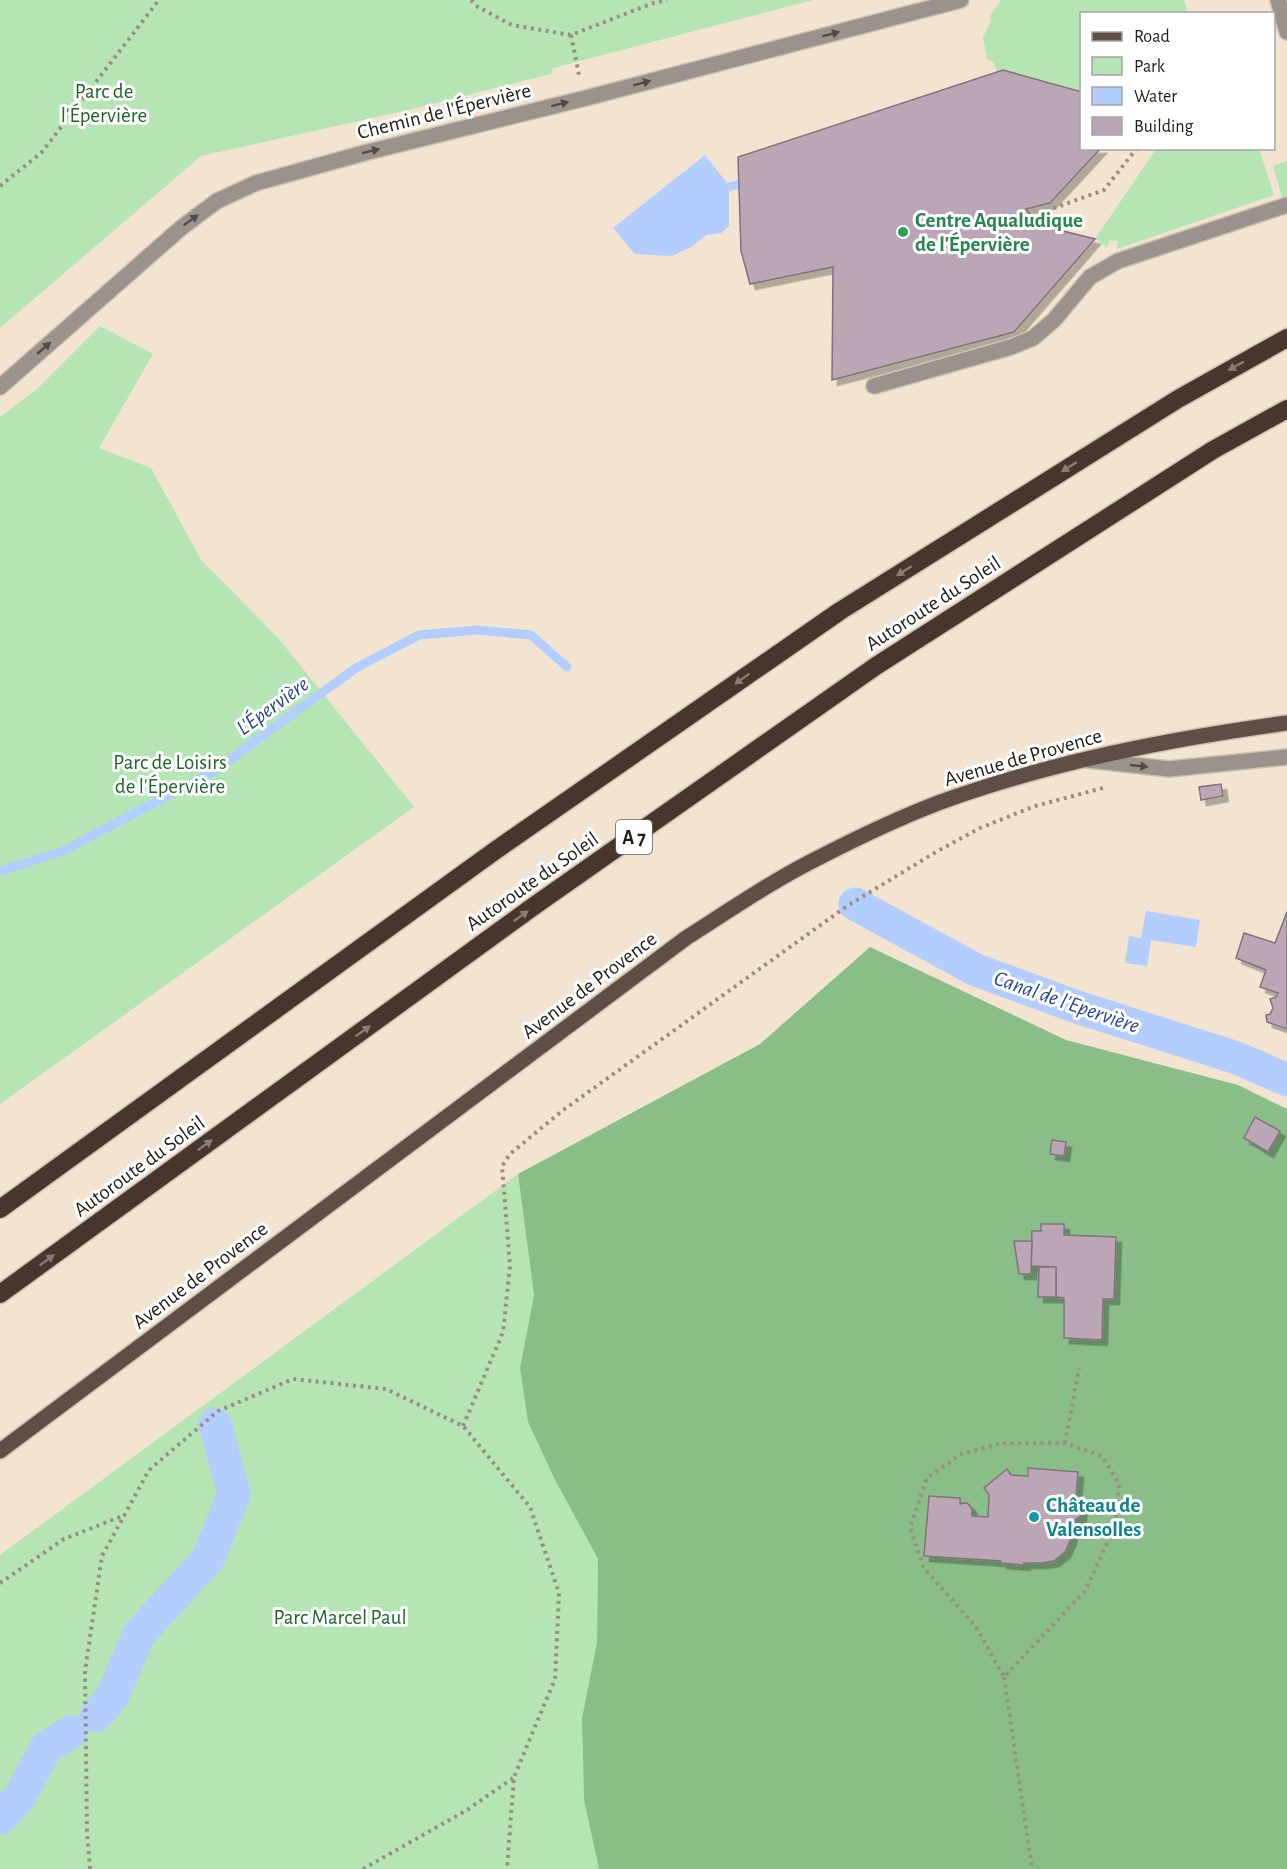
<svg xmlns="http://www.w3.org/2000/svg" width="1287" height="1869" viewBox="0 0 1287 1869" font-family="'Alegreya Sans',sans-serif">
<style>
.green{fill:#b5e4b5}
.forest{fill:#89be89}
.water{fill:#b3cdfe}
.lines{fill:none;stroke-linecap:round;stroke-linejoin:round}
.stream{stroke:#b3cdfe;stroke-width:9}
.canal{stroke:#b3cdfe;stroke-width:33}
.building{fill:#baa6b4;stroke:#84717e;stroke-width:1.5;filter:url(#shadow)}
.minor-casing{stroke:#ccc0ae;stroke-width:18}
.major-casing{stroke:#ccc0ae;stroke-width:18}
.highway-casing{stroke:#ccc0ae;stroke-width:21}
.path{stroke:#998f80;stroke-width:4;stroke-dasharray:3 4.5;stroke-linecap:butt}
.minor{stroke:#9b928d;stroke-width:15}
.major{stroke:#5e4e45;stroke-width:15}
.highway{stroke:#48362d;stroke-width:18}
.oneway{fill:#524b45}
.oneway2{fill:#887c76}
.leisure-dot{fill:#2e9e5b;stroke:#fff;stroke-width:2}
.culture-dot{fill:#0f9aa8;stroke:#fff;stroke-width:2}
.labels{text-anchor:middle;stroke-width:6;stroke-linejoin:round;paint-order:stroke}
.shield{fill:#fff;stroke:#64605b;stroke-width:1.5}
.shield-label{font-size:20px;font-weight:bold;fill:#211c15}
.park-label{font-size:21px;fill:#1e6826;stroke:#fff}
.street-label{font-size:21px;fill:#211c15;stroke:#fff}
.leisure-label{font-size:21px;font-weight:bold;fill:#27864d;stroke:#fff;text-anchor:start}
.culture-label{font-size:21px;font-weight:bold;fill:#0d838f;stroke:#fff;text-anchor:start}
.water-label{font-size:22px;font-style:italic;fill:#24478d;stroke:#fff}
</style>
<defs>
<filter id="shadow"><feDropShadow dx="5.5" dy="5.5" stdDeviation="0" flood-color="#0004"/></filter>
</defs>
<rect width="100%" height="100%" fill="#f2e4d0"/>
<!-- green -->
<g class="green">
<polygon points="0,0 813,0 553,68 551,74 408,110 201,156 0,328"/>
<polygon points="1001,0 1184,0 1188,13 1082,14 1081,92 1003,70 997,72 993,62 987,59 983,37 991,21 990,16"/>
<polygon points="1156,149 1259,149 1274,195 1117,249 1118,241 1110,240 1107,247 1095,239"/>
<polygon points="1287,161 1287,196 1282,198 1273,166"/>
<polygon points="100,326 153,354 99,448 151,468 201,560 279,639 414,807 0,1104 0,417 37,389"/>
<polygon points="518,1174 534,1295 520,1368 528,1422 554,1478 598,1559 597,1642 582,1718 584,1800 599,1869 0,1869 0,1555"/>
</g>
<!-- forest -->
<polygon class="forest" points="870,947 1066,1040 1238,1085 1287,1109 1287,1869 599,1869 584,1800 582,1718 597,1642 598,1559 554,1478 528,1422 520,1368 534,1295 518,1174 760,1044"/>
<!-- water -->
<g class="water">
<polygon points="705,155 727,183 738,180 739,189 729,191 729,226 721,233 707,235 691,247 672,256 635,254 613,228"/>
<polygon points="1146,911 1200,920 1196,947 1151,940 1147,966 1125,963 1129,936 1141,938"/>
</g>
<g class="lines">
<!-- stream -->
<polyline class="stream" points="0,871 63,851 214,771 356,668 419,635 477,630 531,635 567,667"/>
<!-- canal -->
<g class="canal">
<polyline points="855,904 976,970 1077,1007 1237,1058 1287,1080"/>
<polyline points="96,1716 112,1697 139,1634 208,1559 234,1494 215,1424"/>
<polyline points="0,1818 19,1798 46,1748 71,1732"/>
</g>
</g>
<!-- building -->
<g class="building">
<polygon points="1003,70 1082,92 1082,148 1101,148 1050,203 1026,209 1039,225 1095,239 1014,332 832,380 833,267 750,284 741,251 738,157"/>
<polygon points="1221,784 1223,796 1201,800 1199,787"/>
<polygon points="1287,912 1287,1029 1267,1022 1266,1015 1270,1014 1273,1008 1270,999 1276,997 1278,993 1260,987 1266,970 1236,958 1244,933 1275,943"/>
<polygon points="1255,1117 1280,1131 1268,1152 1244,1138"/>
<polygon points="1052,1140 1066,1142 1064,1156 1050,1154"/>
<polygon points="1041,1224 1064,1224 1064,1235 1116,1237 1114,1299 1103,1299 1102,1340 1064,1338 1064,1298 1056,1297 1056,1267 1031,1266 1032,1231 1041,1231"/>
<polygon points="1014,1241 1032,1241 1031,1274 1019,1274"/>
<polygon points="1039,1267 1056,1267 1056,1297 1038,1297"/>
<polygon points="1028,1468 1078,1472 1076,1497 1082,1504 1081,1516 1074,1521 1071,1539 1065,1552 1054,1561 1042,1563 1024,1563 1025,1565 1001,1563 1001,1561 924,1556 929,1496 960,1498 960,1504 967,1503 970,1506 972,1509 972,1516 988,1517 989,1495 984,1488 1007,1469 1011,1475 1028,1476"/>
</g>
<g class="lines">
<defs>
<g id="minor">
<polyline points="1278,0 1287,32"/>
<polyline points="874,386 1011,347 1033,338 1054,320 1090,277 1118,261 1287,205"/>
<polyline points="0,387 181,228 217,201 256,183 364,153 586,98 961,0"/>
<polyline points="1087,760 1169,769 1287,757"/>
</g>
<path id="major" d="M0,1451L686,938C730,910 775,879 822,856C859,837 899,818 938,803C1050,762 1169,739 1287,723"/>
<g id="highway">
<polyline points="0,1209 496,850 840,611 1178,399 1287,338"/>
<polyline points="0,1294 534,906 876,666 1213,450 1287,409"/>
</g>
</defs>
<!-- minor casing -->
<use href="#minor" class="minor-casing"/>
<!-- major casing -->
<use href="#major" class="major-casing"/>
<!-- highway casing -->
<use href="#highway" class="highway-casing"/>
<!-- path -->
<g class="path">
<polyline points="471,0 478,7 512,25 571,35 653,3 667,0"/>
<polyline points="571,35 579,75"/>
<polyline points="0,186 42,152 159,0"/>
<polyline points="1032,216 1104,190 1137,148"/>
<polyline points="463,1426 503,1332 510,1266 502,1166 510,1154 562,1111 847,906 936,852 980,828 1035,806 1107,787"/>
<polygon points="1003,1443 1065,1443 1102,1456 1119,1484 1115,1526 1085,1591 1004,1677 976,1627 924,1568 910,1528 927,1478 961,1454"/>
<polyline points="1065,1443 1079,1368"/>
<polyline points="0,1583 64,1539 125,1515"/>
<polyline points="1004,1677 1032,1869"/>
<polyline points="90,1869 87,1832 85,1671 102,1556 149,1470 218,1411 293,1379 386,1389 463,1426 530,1507 559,1593 555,1679 514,1777 507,1869"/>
<polyline points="363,1869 467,1810 513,1778"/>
</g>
<!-- minor -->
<use href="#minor" class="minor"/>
<!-- major -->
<use href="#major" class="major"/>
<!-- highway -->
<use href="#highway" class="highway"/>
</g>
<!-- one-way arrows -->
<defs><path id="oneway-solid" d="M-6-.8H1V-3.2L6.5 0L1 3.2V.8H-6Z" transform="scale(1.5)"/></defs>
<g class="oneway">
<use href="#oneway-solid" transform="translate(831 34) rotate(-15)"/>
<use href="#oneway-solid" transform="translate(642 83) rotate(-15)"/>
<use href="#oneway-solid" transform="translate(560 104) rotate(-14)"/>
<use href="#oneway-solid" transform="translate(371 151) rotate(-14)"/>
<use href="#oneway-solid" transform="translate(191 220) rotate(-36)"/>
<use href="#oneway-solid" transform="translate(44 348) rotate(-41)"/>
<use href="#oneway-solid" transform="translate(1139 766) rotate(6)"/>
</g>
<g class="oneway2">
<use href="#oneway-solid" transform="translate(1236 366) rotate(151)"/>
<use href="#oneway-solid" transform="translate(1069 467) rotate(148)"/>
<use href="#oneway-solid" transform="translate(904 571) rotate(148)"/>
<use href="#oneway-solid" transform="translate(742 679) rotate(145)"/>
<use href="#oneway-solid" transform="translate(521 916) rotate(-36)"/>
<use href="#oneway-solid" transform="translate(363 1031) rotate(-36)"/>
<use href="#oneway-solid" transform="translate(205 1145) rotate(-36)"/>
<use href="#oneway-solid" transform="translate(47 1260) rotate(-36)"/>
</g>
<!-- markers -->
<circle class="leisure-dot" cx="903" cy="232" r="6"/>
<circle class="culture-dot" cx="1034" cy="1517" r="6"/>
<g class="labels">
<!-- shield labels -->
<rect class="shield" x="616" y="820" width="36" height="34" rx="4.5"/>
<g class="shield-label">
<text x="634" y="844">A 7</text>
</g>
<!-- park labels -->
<g class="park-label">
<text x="104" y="98">Parc de<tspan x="104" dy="24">l'Épervière</tspan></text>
<text x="170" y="769">Parc de Loisirs<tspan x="170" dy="24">de l'Épervière</tspan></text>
<text x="340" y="1624">Parc Marcel Paul</text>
</g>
<!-- street labels -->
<g class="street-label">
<text transform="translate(444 111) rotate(-14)" y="7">Chemin de l'Épervière</text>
<text transform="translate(933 603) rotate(-33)" y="7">Autoroute du Soleil</text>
<text transform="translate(1023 757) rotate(-16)" y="7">Avenue de Provence</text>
<text transform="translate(532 881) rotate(-35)" y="7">Autoroute du Soleil</text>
<text transform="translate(589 985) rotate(-37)" y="7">Avenue de Provence</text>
<text transform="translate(139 1166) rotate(-36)" y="7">Autoroute du Soleil</text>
<text transform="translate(200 1275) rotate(-37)" y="7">Avenue de Provence</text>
</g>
<!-- leisure labels -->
<g class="leisure-label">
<text x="915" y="227">Centre Aqualudique<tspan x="915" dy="24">de l'Épervière</tspan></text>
</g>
<!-- culture labels -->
<g class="culture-label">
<text x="1046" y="1512">Château de<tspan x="1046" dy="24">Valensolles</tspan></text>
</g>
<!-- water labels -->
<g class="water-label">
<text transform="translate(272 705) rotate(-36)" y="8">L'Épervière</text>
<text transform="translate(1067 1001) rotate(19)" y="8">Canal de l'Epervière</text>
</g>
</g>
<!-- legend -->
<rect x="1080" y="12" width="195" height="138" fill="#ffffff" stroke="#a6a4a1" stroke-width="1.5"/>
<rect x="1092" y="32" width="30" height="9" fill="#5e4e45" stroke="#a6a4a1" stroke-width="1.5"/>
<text x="1134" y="42" font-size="18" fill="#211c15">Road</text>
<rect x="1092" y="57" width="30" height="18" fill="#b5e4b5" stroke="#a6a4a1" stroke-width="1.5"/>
<text x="1134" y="72" font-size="18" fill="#211c15">Park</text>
<rect x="1092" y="87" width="30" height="18" fill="#b3cdfe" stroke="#a6a4a1" stroke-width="1.5"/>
<text x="1134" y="102" font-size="18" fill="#211c15">Water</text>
<rect x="1092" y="117" width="30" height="18" fill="#baa6b4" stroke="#a6a4a1" stroke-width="1.5"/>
<text x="1134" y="132" font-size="18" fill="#211c15">Building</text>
</svg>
